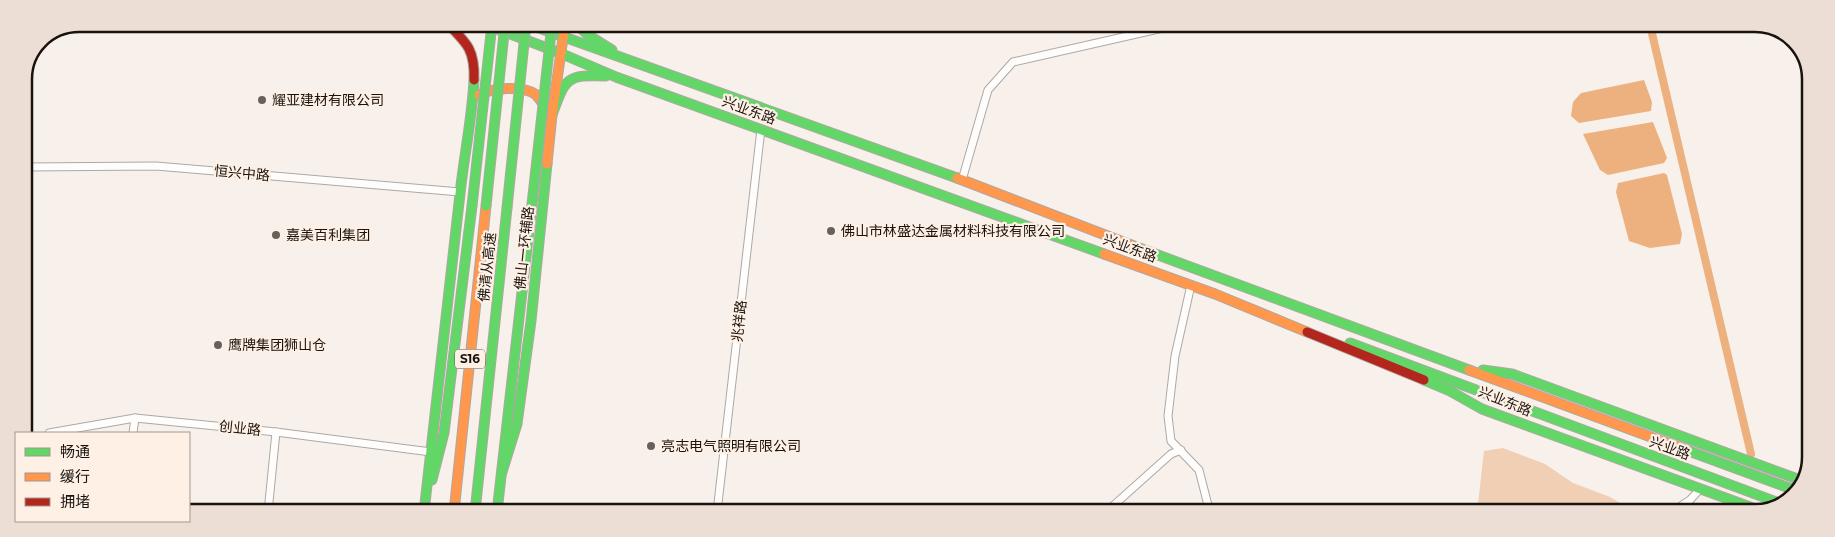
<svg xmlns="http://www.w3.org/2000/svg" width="1835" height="537" viewBox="0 0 1835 537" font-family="Montserrat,'Noto Sans SC',sans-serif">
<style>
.green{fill:#f0cfb5}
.water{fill:#ecb17e}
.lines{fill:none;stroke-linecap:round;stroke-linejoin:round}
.canal{stroke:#ecb17e;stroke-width:8}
.street-casing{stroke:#aea8a4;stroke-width:9}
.fast-casing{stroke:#aea8a4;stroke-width:11}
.slow-casing{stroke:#aea8a4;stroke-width:11}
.jam-casing{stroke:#aea8a4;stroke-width:11}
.street{stroke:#fefdfc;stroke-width:7}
.fast{stroke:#63d668;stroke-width:9}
.slow{stroke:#ff974d;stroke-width:9}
.jam{stroke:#b3261e;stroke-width:9}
.fast-bridge-casing{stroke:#aea8a4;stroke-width:11;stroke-linecap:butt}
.fast-bridge{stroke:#63d668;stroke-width:9}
.poi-dot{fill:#67615b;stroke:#fef0e5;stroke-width:2}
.labels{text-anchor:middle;stroke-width:4.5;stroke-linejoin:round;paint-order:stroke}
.shield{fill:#fef0e5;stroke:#5e554e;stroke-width:1}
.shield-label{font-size:12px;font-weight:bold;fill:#19130e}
.poi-label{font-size:14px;fill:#19130e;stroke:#fef0e5;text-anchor:start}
.street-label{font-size:14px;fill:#19130e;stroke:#fef0e5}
.rim{fill:none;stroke:#19130e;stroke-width:2.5}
</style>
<rect width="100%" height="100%" fill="#f8f1eb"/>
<!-- green -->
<polygon class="green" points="1503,448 1545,464 1573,483 1610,497 1637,513 1477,513 1484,451"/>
<!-- water -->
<g class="water">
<polygon points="1644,80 1652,102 1651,111 1579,123 1571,116 1573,102 1581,93"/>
<polygon points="1653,122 1667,158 1664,163 1608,175 1600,170 1583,134"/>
<polygon points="1664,173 1667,175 1682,234 1680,244 1650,248 1629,241 1616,192 1618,183"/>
</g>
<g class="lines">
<!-- canal -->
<polyline class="canal" points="1650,25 1751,454"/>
<defs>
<g id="street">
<polyline points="24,167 156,166 460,192"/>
<polyline points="962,180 988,90 1013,62 1176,25"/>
<polyline points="1191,285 1175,356 1168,416 1171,441 1199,470 1210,513"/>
<polyline points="49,433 135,418 276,432 431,452"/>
<polyline points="133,433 135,418"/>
<polyline points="268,512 276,432"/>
<polyline points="717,512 761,129"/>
<polyline points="1105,513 1171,454 1181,450"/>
<polyline points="1670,513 1690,500 1700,489"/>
</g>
<g id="fast">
<polyline points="484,24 560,53 616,77 1104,254"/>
<polyline points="528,24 957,178"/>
<polyline points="576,24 588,35 612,50"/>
<path d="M552,115C565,79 566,74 606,76"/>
<polyline points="1131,245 1469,370"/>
<polyline points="1350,343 1782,504"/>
<polyline points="1483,370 1512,374 1803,481"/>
<polyline points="1424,380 1450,391 1482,409 1761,511"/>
<polyline points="1678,447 1797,491"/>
<polyline points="502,472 517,424 531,321 547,164"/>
<polyline points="432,480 444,433 472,206"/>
<path d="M424,512C437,406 449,300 460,194C464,156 472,119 474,80"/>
<polyline points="475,512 507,208"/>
<polyline points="497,512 531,213"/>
</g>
<g id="slow">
<path d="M479,95C492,88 522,85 535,94C539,97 542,103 545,107"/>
<polyline points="547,164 552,115 565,24"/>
<polyline points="957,178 1131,245"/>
<polyline points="1104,254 1215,294 1307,332"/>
<polyline points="1469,370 1678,447"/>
<polyline points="454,512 486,206"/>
</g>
<g id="jam">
<path d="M448,24C468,44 475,51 474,80"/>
<polyline points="1307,332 1424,380"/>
</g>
</defs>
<!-- street casing -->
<use href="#street" class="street-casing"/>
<!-- fast casing -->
<use href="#fast" class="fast-casing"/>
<!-- slow casing -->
<use href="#slow" class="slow-casing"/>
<!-- jam casing -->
<use href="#jam" class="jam-casing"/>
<!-- street -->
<use href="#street" class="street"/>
<!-- fast -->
<use href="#fast" class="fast"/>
<!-- slow -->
<use href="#slow" class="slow"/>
<!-- jam -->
<use href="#jam" class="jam"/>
<defs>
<g id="fast-bridge">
<polyline points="472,206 492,24"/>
<polyline points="486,206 505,24"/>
<polyline points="507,208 526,24"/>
<polyline points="531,213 552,24"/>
</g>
</defs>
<!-- fast-bridge casing -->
<use href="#fast-bridge" class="fast-bridge-casing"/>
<!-- fast-bridge -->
<use href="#fast-bridge" class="fast-bridge"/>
</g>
<!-- markers -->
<g class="poi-dot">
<circle cx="262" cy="100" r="5"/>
<circle cx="831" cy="231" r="5"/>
<circle cx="276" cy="235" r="5"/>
<circle cx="218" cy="345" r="5"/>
<circle cx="651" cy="446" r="5"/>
</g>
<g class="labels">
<!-- shield labels -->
<rect class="shield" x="455" y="349.5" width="30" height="19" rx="4"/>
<g class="shield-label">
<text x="470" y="363">S16</text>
</g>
<!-- poi labels -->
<g class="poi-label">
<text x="272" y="105">耀亚建材有限公司</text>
<text x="841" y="236">佛山市林盛达金属材料科技有限公司</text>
<text x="286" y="240">嘉美百利集团</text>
<text x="228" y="350">鹰牌集团狮山仓</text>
<text x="661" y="451">亮志电气照明有限公司</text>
</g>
<!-- street labels -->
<g class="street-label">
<text transform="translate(749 110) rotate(20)" y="5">兴业东路</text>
<text transform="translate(242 173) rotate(5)" y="5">恒兴中路</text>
<text transform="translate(524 248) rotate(-84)" y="5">佛山一环辅路</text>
<text transform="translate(1130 248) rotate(20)" y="5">兴业东路</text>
<text transform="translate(487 267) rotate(-84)" y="5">佛清从高速</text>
<text transform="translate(739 321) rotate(-84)" y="5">兆祥路</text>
<text transform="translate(1505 401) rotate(22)" y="5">兴业东路</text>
<text transform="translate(240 428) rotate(6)" y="5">创业路</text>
<text transform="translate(1670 448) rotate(20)" y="5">兴业路</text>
</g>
</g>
<!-- crop -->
<path d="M0 0H1835V537H0ZM79 32H1755A47 47 0 0 1 1802 79V457A47 47 0 0 1 1755 504H79A47 47 0 0 1 32 457V79A47 47 0 0 1 79 32Z" fill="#ecded4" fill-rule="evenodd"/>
<path class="rim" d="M79 32H1755A47 47 0 0 1 1802 79V457A47 47 0 0 1 1755 504H79A47 47 0 0 1 32 457V79A47 47 0 0 1 79 32Z"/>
<!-- legend -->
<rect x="15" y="432" width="175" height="90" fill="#fef0e5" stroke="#a2988f"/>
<rect x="25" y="448" width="25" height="8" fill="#63d668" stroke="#a2988f"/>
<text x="60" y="457" font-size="15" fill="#19130e">畅通</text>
<rect x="25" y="473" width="25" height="8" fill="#ff974d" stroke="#a2988f"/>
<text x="60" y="482" font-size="15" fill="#19130e">缓行</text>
<rect x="25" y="498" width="25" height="8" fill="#b3261e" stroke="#a2988f"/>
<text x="60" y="507" font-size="15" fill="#19130e">拥堵</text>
</svg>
